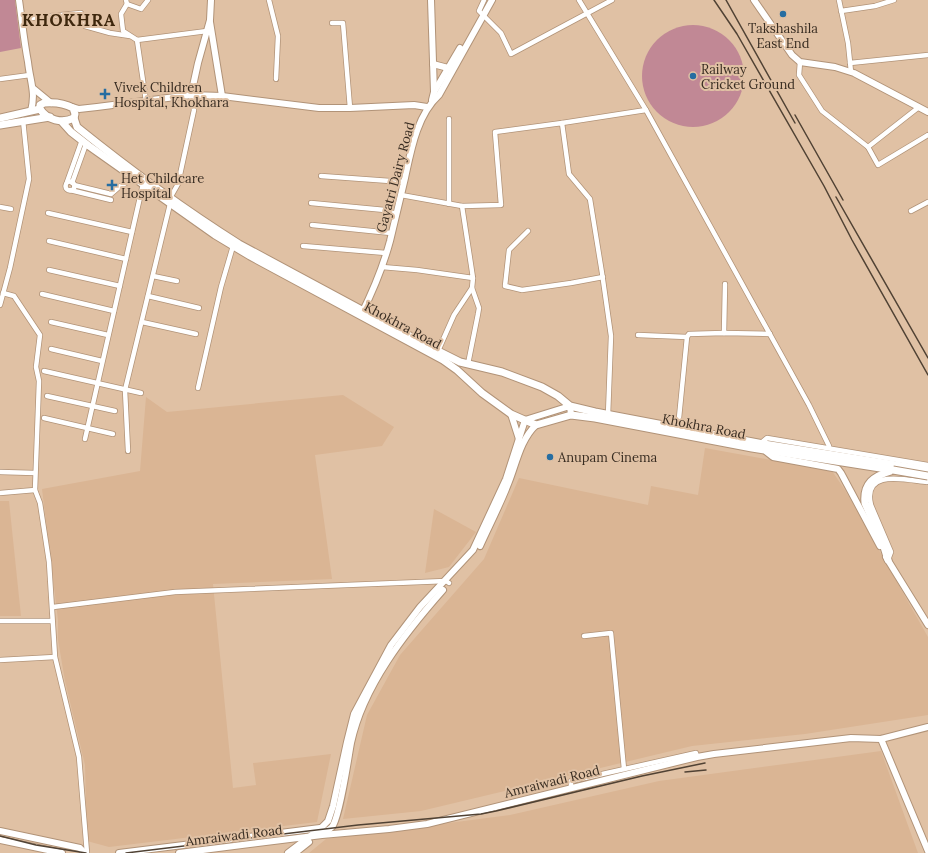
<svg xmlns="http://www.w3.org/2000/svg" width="928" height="853" viewBox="0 0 928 853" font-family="Lora,serif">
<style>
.built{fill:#dab594}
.green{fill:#c18895}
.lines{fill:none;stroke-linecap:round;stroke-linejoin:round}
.street-casing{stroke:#b19378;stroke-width:6}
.secondary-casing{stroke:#b19378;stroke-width:8}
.primary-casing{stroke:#b19378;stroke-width:9}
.street{stroke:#fff;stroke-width:4.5}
.secondary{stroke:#fff;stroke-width:6}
.primary{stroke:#fff;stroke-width:7}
.rail{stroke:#504234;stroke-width:1.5}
.primary-bridge-casing{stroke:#b19378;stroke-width:9;stroke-linecap:butt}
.primary-bridge{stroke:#fff;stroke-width:7}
.poi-dot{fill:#266da1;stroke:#e0c1a4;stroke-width:1.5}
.labels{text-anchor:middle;stroke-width:4;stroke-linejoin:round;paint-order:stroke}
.poi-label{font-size:13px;fill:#382c21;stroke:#e0c1a4;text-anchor:start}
.street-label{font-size:13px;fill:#382c21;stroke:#e0c1a4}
.district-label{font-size:17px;font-weight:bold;letter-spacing:1px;fill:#3e270d;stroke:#e0c1a4}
</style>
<rect width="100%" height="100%" fill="#e0c1a4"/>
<!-- built -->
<g class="built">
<polygon points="343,395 394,427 382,446 315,455 332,579 213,584 233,788 256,785 253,763 331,754 317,822 109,847 87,841 85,765 65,681 58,640 58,620 42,489 140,471 146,397 167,412"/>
<polygon points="705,448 832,471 845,490 928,637 928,715 805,734 692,746 421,811 343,819 367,715 400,655 484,559 519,478 648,505 651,486 698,495"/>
<polygon points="0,501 9,501 21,616 0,616"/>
<polygon points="434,509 476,532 449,567 425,573"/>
<polygon points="881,751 918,853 309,853 326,839 510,815 659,781"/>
</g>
<!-- green -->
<g class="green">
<polygon points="0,0 15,0 21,48 0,52"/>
<circle cx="693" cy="76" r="51"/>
</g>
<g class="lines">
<defs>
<g id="street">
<polyline points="126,0 127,4 141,9 148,0"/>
<polyline points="269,0 278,36 276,79"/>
<polyline points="484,0 479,11 501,33 511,54 612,0"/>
<polyline points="579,0 646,110"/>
<polyline points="839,0 848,43 851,72"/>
<polyline points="127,4 121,14 123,31 137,40 146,101"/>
<polyline points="841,11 875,6 894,0"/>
<polyline points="21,19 81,13 85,26 110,33 130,36"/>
<polyline points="332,23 343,23 350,108"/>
<polyline points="137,40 207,31"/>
<polyline points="800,62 799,75 822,111 868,147"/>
<polyline points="850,63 928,55"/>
<polyline points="0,79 30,75"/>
<polyline points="919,107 868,147 878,165 928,135"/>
<polyline points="449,119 449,204"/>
<polyline points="562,123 646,110 809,405 829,446"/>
<polyline points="321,176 404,182"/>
<circle cx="70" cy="186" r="4.5"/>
<polyline points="67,182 82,140"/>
<polyline points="72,183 86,144"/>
<polyline points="74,185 111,194 119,187 134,178"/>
<polyline points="70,190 111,200"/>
<polyline points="401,195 462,206 501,205 495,132 562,123 569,174 590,199 602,273 611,336 608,415"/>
<polyline points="170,198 178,184 194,110 191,95"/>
<polyline points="311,203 385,210 396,214"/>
<polyline points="0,207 11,209"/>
<polyline points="911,211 928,202"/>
<polyline points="48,213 132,232"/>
<polyline points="312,225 391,233"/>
<polyline points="528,231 509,250 505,286 522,290 571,283 603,277"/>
<polyline points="49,241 126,259"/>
<polyline points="303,246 386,253"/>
<polyline points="382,267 417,270 473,278 462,206"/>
<polyline points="49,270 120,286"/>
<polyline points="153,276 177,281"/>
<polyline points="42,294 114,311"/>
<polyline points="148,296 199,308"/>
<polyline points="0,305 10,268 29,179 23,120"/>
<polyline points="51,322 108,335"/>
<polyline points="142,322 196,334"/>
<polyline points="724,333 725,284"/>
<polyline points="638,335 687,337"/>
<polyline points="51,349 102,361"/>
<polyline points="438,351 454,315 472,288 473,278"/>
<polyline points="468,364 478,314 479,308 472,288"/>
<polyline points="44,371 141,393"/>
<polyline points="198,388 221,287 233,246"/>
<polyline points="47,396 115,411"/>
<polyline points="44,418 113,434"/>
<polyline points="678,428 687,337 689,334 724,333 770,334"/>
<polyline points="85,439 143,184"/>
<polyline points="760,444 767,438 928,465"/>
<polyline points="128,451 125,390 170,204"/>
<polyline points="0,472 35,473"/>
<polyline points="35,490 40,503 49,562 55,657 79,757 87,853"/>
<polyline points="0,493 35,490 39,381 36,367 40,335 14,296 3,293"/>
<path d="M888,560L891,552L871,505C862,468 906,480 927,482L928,476"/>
<polyline points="53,607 175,592 446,581 449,583"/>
<polyline points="0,621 52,621"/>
<polyline points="584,636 611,633 624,769"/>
<polyline points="0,660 55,657"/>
<polyline points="571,788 571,781 696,753 697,757"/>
</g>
<g id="secondary">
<path d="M19,0C22,21 24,41 28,62C30,81 36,92 31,111"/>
<polyline points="431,0 434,92"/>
<polyline points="754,0 792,55 800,62 835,67 854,73 928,112"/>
<polyline points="210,22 222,96"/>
<polyline points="433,64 448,68"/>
<polyline points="34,89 51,103"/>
<polyline points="191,95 198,63 210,20 211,0"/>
<polyline points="432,100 434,92 460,48"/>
<polyline points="69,106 79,109 97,107 191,95 222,96 319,108 350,108 414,105 427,107"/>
<path d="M361,315C373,291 383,267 390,241C395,220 400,199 405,178C411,150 417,115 439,95L492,0"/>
<polyline points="511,414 519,439"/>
<polyline points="764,450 773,457 838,469 841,473 880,546"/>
<path d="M480,546C489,526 500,505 508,484C516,465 520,440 536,425"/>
<polyline points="886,557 928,625"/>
<polyline points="881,739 928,851"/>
<polyline points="0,831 80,848 85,853"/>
<path d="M322,834C325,832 329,830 332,827C340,817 348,759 351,743C363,686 405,633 443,590"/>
<polyline points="0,840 62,853"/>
<polyline points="119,853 320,828"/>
<polyline points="179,853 322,835 389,829 427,824 697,757 714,754 851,738 881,739 928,727"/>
<polyline points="288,853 321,828 328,821 333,806 347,742 354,714 391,645 420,607 473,550 506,479 525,420 570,406 571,415"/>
<polyline points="295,853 309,842"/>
</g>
<g id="primary">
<path d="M44,103C54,102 64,103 73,108L75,114L74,118C62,124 47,120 40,109V105Z"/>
<polyline points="0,118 40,109"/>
<path d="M74,118L77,127C129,169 182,208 239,244L438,351L460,362L502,372L542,387L558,396L570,406L595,412L764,444L928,470"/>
<polyline points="62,122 71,132 89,146 215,235 250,256 443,360 457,370 482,393 511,414 536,425 571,415 595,418 752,448 893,470"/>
<polyline points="0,125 50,117"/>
<path d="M888,560L884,547L865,503C863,483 874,476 891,471"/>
</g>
</defs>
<!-- street casing -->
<use href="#street" class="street-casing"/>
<!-- secondary casing -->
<use href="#secondary" class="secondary-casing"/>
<!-- primary casing -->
<use href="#primary" class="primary-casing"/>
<!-- street -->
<use href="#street" class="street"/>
<!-- secondary -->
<use href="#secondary" class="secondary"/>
<!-- primary -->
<use href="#primary" class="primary"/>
<!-- rail -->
<g class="rail">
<polyline points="714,0 737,34 824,186 852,240 928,375"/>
<polyline points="726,0 795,123"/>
<polyline points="795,115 843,200"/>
<polyline points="836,197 928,358"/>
<polyline points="685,772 706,770"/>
<polyline points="0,836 36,845 86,853"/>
<polyline points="126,853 358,825 481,814 496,811 642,776 705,763"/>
</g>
<defs>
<polyline id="primary-bridge" points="893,470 928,476"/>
</defs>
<!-- primary-bridge casing -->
<use href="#primary-bridge" class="primary-bridge-casing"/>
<!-- primary-bridge -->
<use href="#primary-bridge" class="primary-bridge"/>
</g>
<!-- markers -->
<g class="poi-dot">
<circle cx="783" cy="14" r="4"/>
<circle cx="693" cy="76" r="4"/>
<path d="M103 88h4v4h4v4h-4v4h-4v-4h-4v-4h4z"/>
<path d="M110 179h4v4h4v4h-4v4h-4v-4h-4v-4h4z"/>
<circle cx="550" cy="457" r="4"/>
</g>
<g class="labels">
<!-- poi labels -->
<g class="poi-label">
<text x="783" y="33" text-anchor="middle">Takshashila<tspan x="783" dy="15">East End</tspan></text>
<text x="701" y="74">Railway<tspan x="701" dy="15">Cricket Ground</tspan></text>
<text x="114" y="92">Vivek Children<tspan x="114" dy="15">Hospital, Khokhara</tspan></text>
<text x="121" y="183">Het Childcare<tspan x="121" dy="15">Hospital</tspan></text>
<text x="558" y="462">Anupam Cinema</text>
</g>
<!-- street labels -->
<g class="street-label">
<text transform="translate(395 177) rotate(-75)" y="5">Gayatri Dairy Road</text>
<text transform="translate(403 325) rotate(28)" y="5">Khokhra Road</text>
<text transform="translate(704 426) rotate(11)" y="5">Khokhra Road</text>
<text transform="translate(552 781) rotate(-14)" y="5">Amraiwadi Road</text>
<text transform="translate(234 835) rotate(-7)" y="5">Amraiwadi Road</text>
</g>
<!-- district labels -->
<g class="district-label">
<text x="69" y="26">KHOKHRA</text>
</g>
</g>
</svg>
